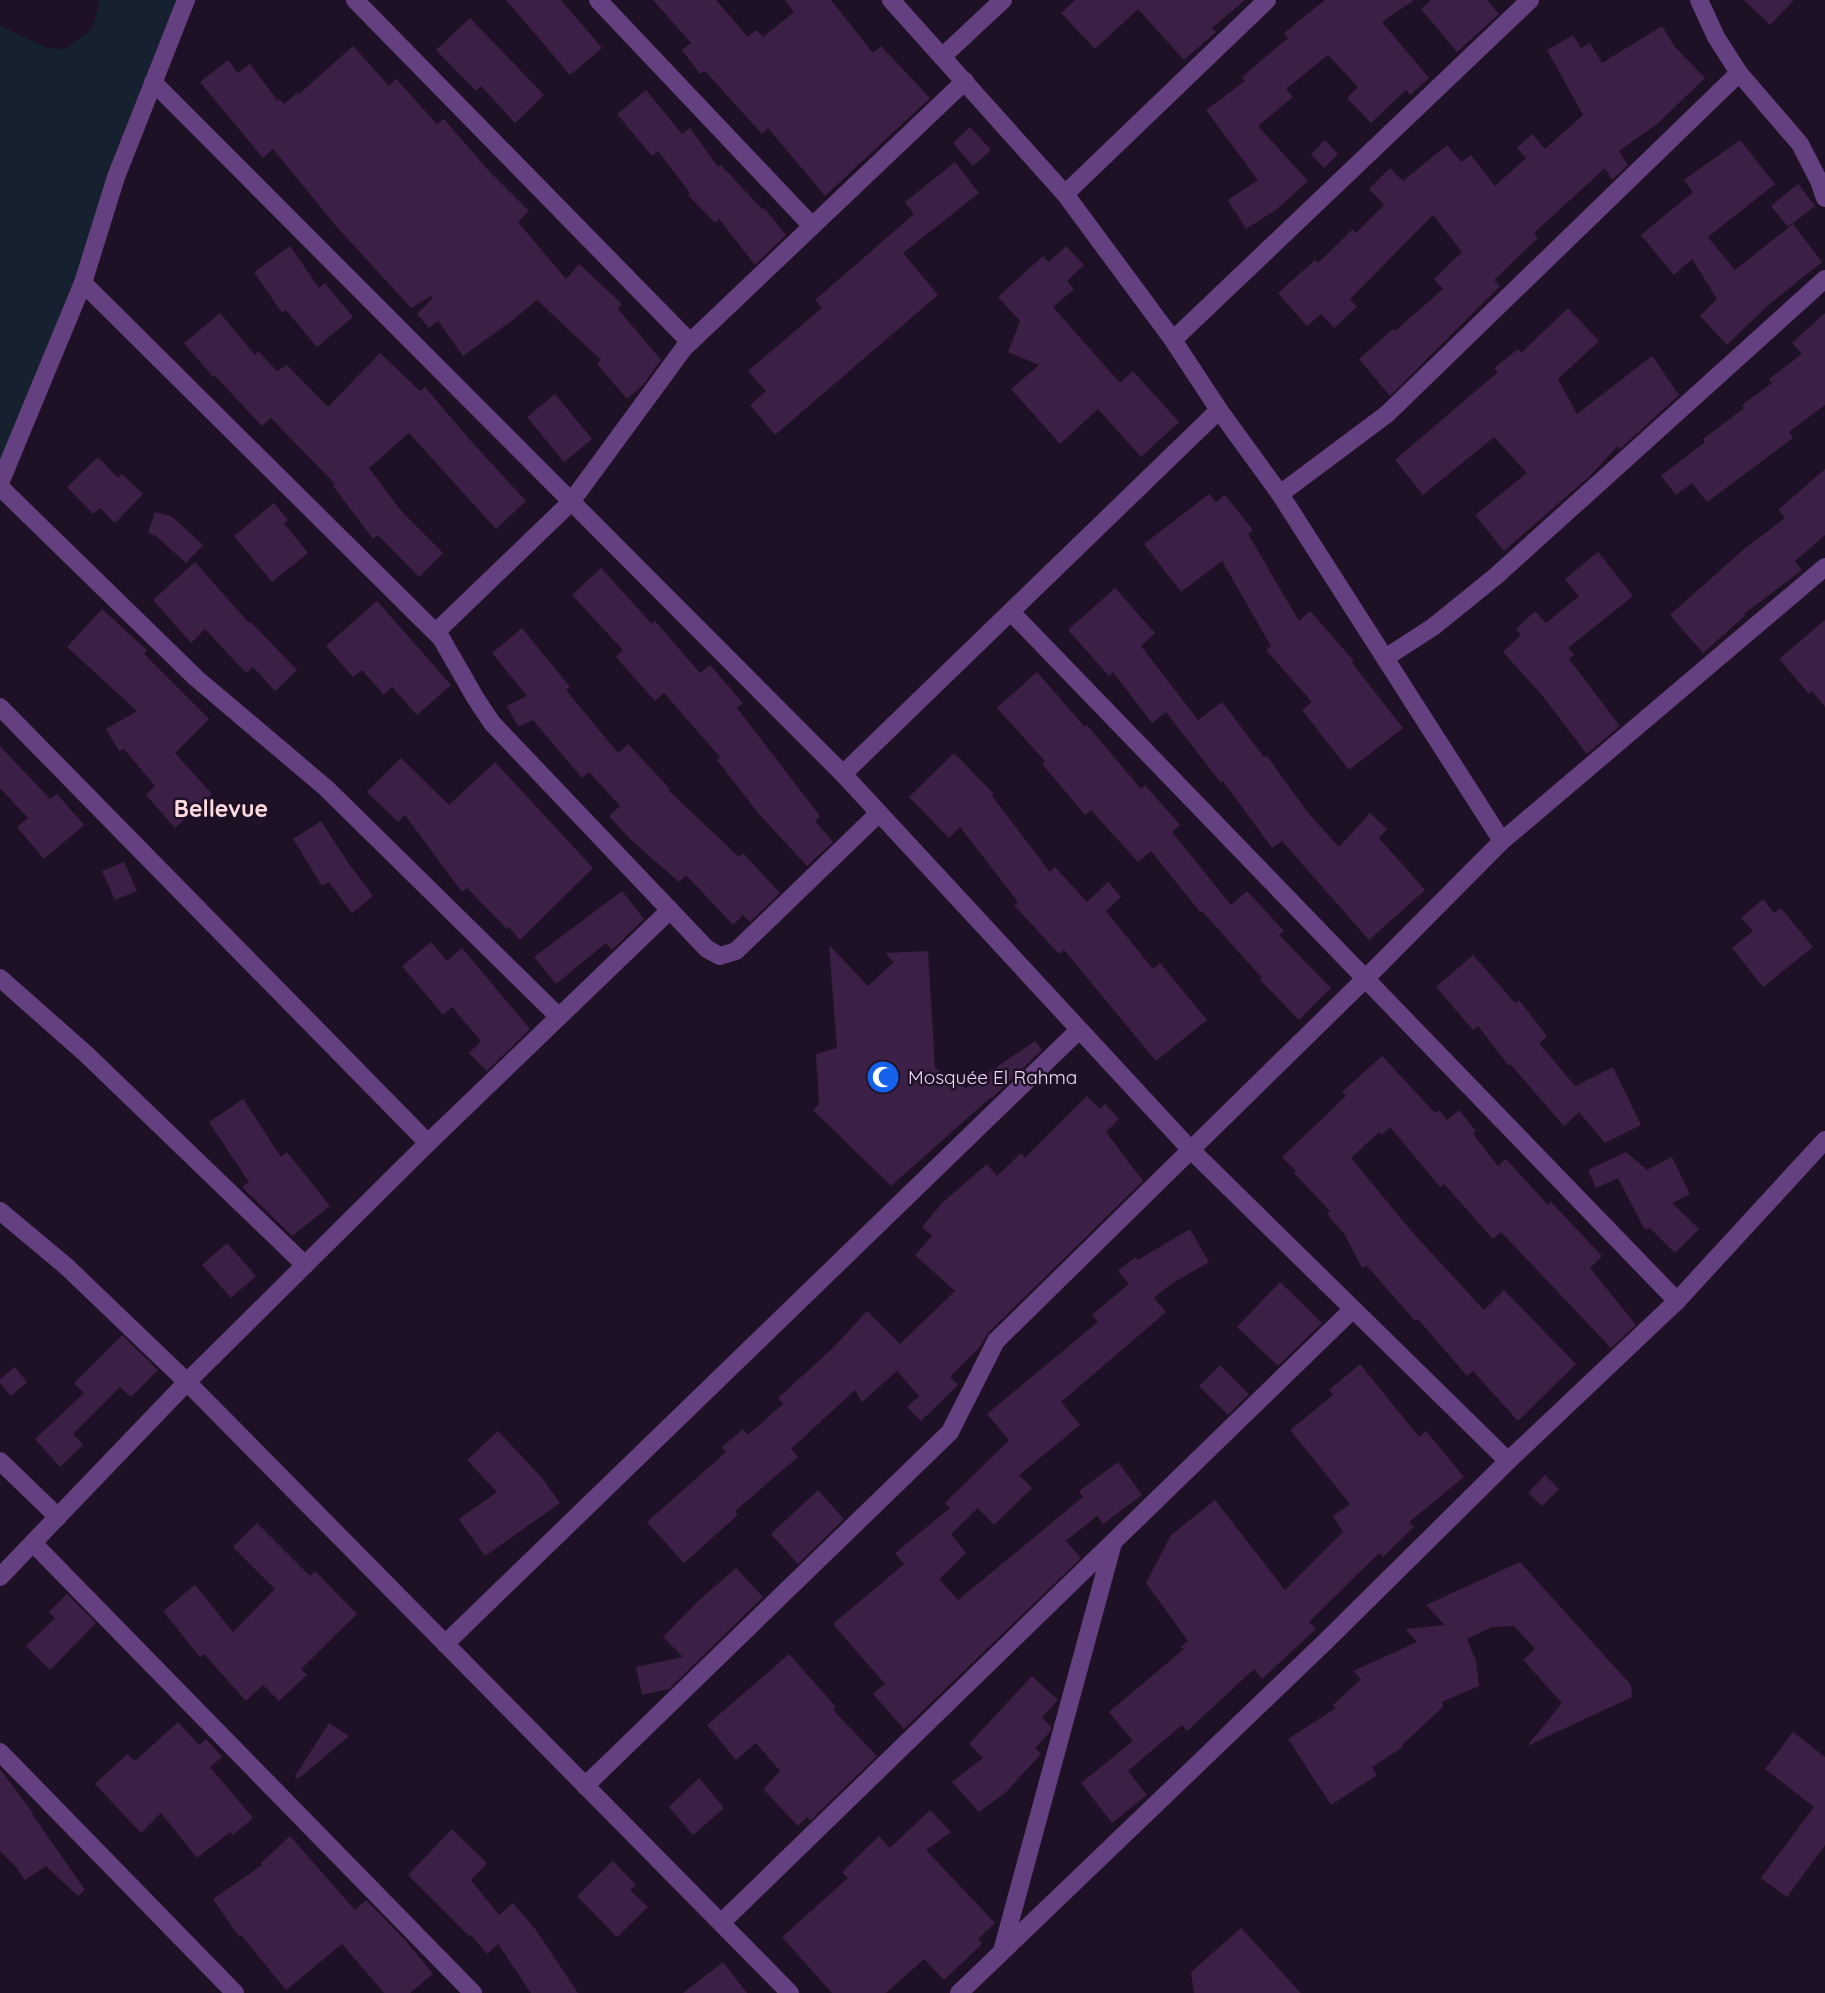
<svg xmlns="http://www.w3.org/2000/svg" width="1825" height="1993" viewBox="0 0 1825 1993" font-family="Quicksand,sans-serif">
<style>
.green{fill:#15212e}
.building{fill:#3b1f44}
.lines{fill:none;stroke-linecap:round;stroke-linejoin:round}
.minor{stroke:#654080;stroke-width:18}
.labels{text-anchor:middle;stroke-width:5;stroke-linejoin:round;paint-order:stroke}
.poi-label{font-size:19px;fill:#f0d8fc;stroke:#1f1125;text-anchor:start}
.quarter-label{font-size:23px;font-weight:bold;fill:#fcdadd;stroke:#1f1125}
</style>
<rect width="100%" height="100%" fill="#1f1125"/>
<!-- green -->
<polygon class="green" points="100,0 186,0 0,483 0,26 48,48 66,49 92,29"/>
<!-- building -->
<g class="building">
<polygon points="506,0 561,0 602,48 570,75"/>
<polygon points="653,0 716,0 748,37 756,30 763,37 794,12 785,0 831,0 873,53 881,46 930,98 825,196 768,128 762,134 705,71 700,74 682,50 691,43"/>
<polygon points="1075,0 1245,0 1212,28 1216,32 1184,60 1138,9 1095,49 1061,13"/>
<polygon points="1325,0 1414,0 1382,22 1429,78 1410,95 1406,90 1371,123 1347,98 1358,87 1328,55 1286,89 1293,97 1258,126 1308,181 1277,209 1246,229 1228,200 1258,180 1206,110 1245,81 1242,77 1288,38 1284,33"/>
<polygon points="1431,0 1487,0 1499,14 1457,52 1421,9"/>
<polygon points="1744,0 1794,0 1770,25"/>
<polygon points="470,18 544,95 515,123 481,86 476,91 436,50"/>
<polygon points="1662,26 1675,47 1705,78 1657,124 1619,151 1628,165 1612,180 1605,168 1534,233 1538,238 1494,280 1500,286 1390,396 1359,359 1393,329 1395,331 1443,289 1434,279 1462,252 1433,215 1350,299 1357,307 1334,328 1321,314 1307,326 1278,293 1315,260 1318,263 1353,229 1356,233 1384,205 1369,189 1390,168 1403,181 1447,145 1461,162 1471,155 1495,186 1526,158 1517,148 1532,134 1545,149 1583,115 1547,50 1573,35 1581,48 1590,43 1602,63"/>
<polygon points="353,46 389,86 396,79 437,124 444,119 488,170 529,211 518,222 566,279 579,264 622,304 618,309 661,360 643,385 627,399 597,364 601,360 537,300 514,319 463,356 438,321 429,328 417,314 433,298 431,296 411,308 336,226 273,149 263,158 200,82 228,60 238,73 250,64 278,101 280,99 284,104 298,92 299,94"/>
<polygon points="646,90 682,134 690,128 718,167 721,165 762,209 764,208 786,235 755,265 719,219 715,223 688,195 690,193 658,151 652,156 617,114"/>
<polygon points="970,127 991,150 973,166 953,143"/>
<polygon points="1325,140 1338,154 1324,168 1311,154"/>
<polygon points="1740,140 1775,184 1708,237 1735,270 1793,224 1822,262 1767,306 1727,345 1700,316 1717,299 1692,259 1674,275 1641,235 1693,192 1684,180"/>
<polygon points="955,162 979,193 903,253 938,295 775,435 750,405 766,391 748,371 822,308 815,300 914,214 905,202"/>
<polygon points="1798,184 1815,206 1788,227 1771,206"/>
<polygon points="290,246 319,288 325,283 353,317 317,347 286,310 282,313 254,272"/>
<polygon points="1066,246 1084,265 1067,281 1074,289 1053,307 1120,383 1133,371 1179,422 1141,457 1098,409 1060,444 1011,389 1039,365 1008,352 1020,321 998,297 1043,256 1049,262"/>
<polygon points="1568,308 1599,341 1558,379 1577,414 1652,356 1679,395 1620,449 1618,446 1591,475 1504,551 1475,515 1527,473 1494,437 1423,495 1395,460 1498,372 1494,368 1518,349 1521,353"/>
<polygon points="220,313 255,355 258,351 277,371 287,365 328,407 380,353 420,391 425,387 470,440 526,501 496,529 409,433 369,468 402,512 443,553 419,577 378,535 373,539 333,486 335,484 271,418 262,426 215,376 213,377 184,343"/>
<polygon points="1825,313 1825,405 1789,432 1793,438 1707,502 1692,483 1676,495 1661,476 1705,442 1703,439 1744,408 1742,405 1772,383 1769,379 1802,354 1792,343"/>
<polygon points="555,394 592,439 564,462 527,417"/>
<polygon points="98,457 118,478 122,474 143,494 115,523 100,508 93,514 67,487"/>
<polygon points="1825,469 1825,535 1795,561 1802,570 1744,614 1746,615 1703,653 1670,615 1744,549 1785,518 1778,510"/>
<polygon points="1209,494 1216,502 1225,495 1253,530 1248,534 1299,621 1310,611 1354,661 1352,663 1403,728 1349,770 1302,710 1312,702 1266,650 1271,646 1222,561 1181,592 1144,544"/>
<polygon points="274,503 288,520 284,523 308,553 272,582 234,536"/>
<polygon points="155,512 171,516 203,545 186,563 156,536 148,533"/>
<polygon points="1598,552 1633,596 1568,648 1574,655 1569,659 1620,726 1587,754 1541,694 1503,652 1521,635 1516,629 1535,611 1546,623 1579,596 1565,579"/>
<polygon points="195,562 249,623 251,622 297,670 275,691 253,667 246,673 205,629 191,643 153,600"/>
<polygon points="601,568 652,624 655,621 700,673 710,665 743,703 737,708 820,816 815,821 833,842 807,866 759,814 717,760 720,757 664,693 655,701 616,657 623,650 572,595"/>
<polygon points="1115,588 1155,633 1141,646 1198,720 1222,702 1264,757 1267,756 1309,814 1339,847 1370,813 1387,829 1379,838 1425,890 1369,940 1282,841 1272,848 1223,781 1221,783 1166,712 1152,723 1113,672 1109,676 1068,630"/>
<polygon points="377,601 451,685 417,715 392,687 384,695 362,670 353,677 326,646"/>
<polygon points="102,609 147,650 144,654 209,719 175,753 212,794 175,828 146,795 155,786 124,749 119,751 106,729 137,711 67,647"/>
<polygon points="1825,620 1825,707 1812,691 1809,694 1779,659"/>
<polygon points="522,628 570,687 566,690 618,753 628,744 670,789 668,790 739,857 743,853 780,893 750,922 743,915 733,925 686,875 679,882 631,840 609,816 620,806 589,772 582,778 533,720 518,727 507,706 527,696 492,653"/>
<polygon points="1037,672 1085,727 1087,725 1141,789 1145,785 1180,825 1172,832 1231,905 1247,891 1284,931 1279,935 1331,988 1299,1020 1260,980 1262,978 1202,911 1200,912 1151,851 1138,862 1091,810 1085,815 1042,764 1045,761 997,708"/>
<polygon points="0,746 50,799 57,794 84,825 44,859 17,827 28,818 0,788"/>
<polygon points="954,753 994,794 992,796 1050,872 1055,867 1087,902 1108,882 1121,897 1106,911 1153,969 1160,963 1207,1020 1156,1061 1064,950 1059,954 1014,905 1018,902 960,827 949,838 909,797"/>
<polygon points="401,758 449,805 495,762 593,868 520,940 509,927 507,929 467,888 462,892 405,815 398,822 367,792"/>
<polygon points="321,821 349,864 373,896 352,913 329,882 322,886 293,839"/>
<polygon points="124,862 137,891 115,900 102,871"/>
<polygon points="622,891 644,919 612,950 606,943 556,984 534,957"/>
<polygon points="1763,899 1774,913 1781,908 1813,947 1763,987 1732,948 1753,931 1741,918"/>
<polygon points="431,942 447,961 462,948 530,1029 487,1071 469,1053 481,1041 452,1007 443,1015 402,966"/>
<polygon points="829,945 868,986 894,962 885,953 928,951 935,1068 966,1088 1035,1041 1042,1050 992,1098 991,1097 891,1186 813,1110 819,1104 816,1054 837,1048"/>
<polygon points="1473,955 1515,1003 1519,1000 1547,1036 1539,1043 1575,1086 1613,1067 1641,1125 1605,1143 1579,1112 1564,1126 1510,1064 1509,1066 1478,1026 1473,1030 1436,987"/>
<polygon points="1382,1056 1435,1113 1439,1110 1447,1120 1459,1110 1476,1131 1473,1134 1498,1166 1506,1159 1548,1205 1551,1202 1602,1256 1590,1268 1636,1325 1611,1348 1501,1232 1493,1239 1444,1184 1440,1187 1390,1127 1382,1135 1379,1132 1351,1158 1413,1233 1484,1310 1504,1290 1576,1364 1518,1421 1473,1371 1467,1376 1418,1319 1415,1321 1367,1266 1362,1268 1345,1235 1327,1214 1330,1211 1294,1173 1296,1171 1282,1157 1346,1096 1342,1092"/>
<polygon points="1087,1096 1100,1109 1105,1104 1119,1119 1106,1132 1143,1181 988,1333 979,1348 950,1377 958,1385 921,1421 907,1407 919,1396 897,1371 862,1402 855,1390 791,1449 798,1457 735,1511 738,1515 684,1563 647,1522 726,1452 722,1447 743,1429 748,1435 783,1404 778,1398 834,1347 867,1311 900,1344 955,1291 915,1255 932,1236 922,1227 942,1203 987,1164 997,1176 1021,1153 1025,1158"/>
<polygon points="243,1099 281,1157 287,1152 330,1206 292,1236 242,1187 249,1182 209,1122"/>
<polygon points="1626,1152 1647,1170 1672,1157 1690,1194 1672,1203 1699,1229 1675,1253 1650,1228 1645,1230 1618,1178 1596,1188 1588,1170"/>
<polygon points="1190,1229 1209,1262 1171,1284 1154,1298 1166,1312 1061,1402 1080,1425 1019,1475 1032,1488 994,1525 978,1508 951,1534 966,1553 939,1579 958,1600 1083,1497 1079,1491 1118,1462 1142,1495 1103,1524 1097,1516 1066,1541 1081,1558 904,1729 873,1694 885,1684 833,1624 904,1564 895,1553 950,1508 945,1503 1009,1440 987,1414 1098,1322 1092,1315 1129,1284 1118,1271 1135,1257 1138,1260"/>
<polygon points="227,1243 256,1276 231,1298 202,1265"/>
<polygon points="1280,1282 1322,1323 1278,1366 1237,1327"/>
<polygon points="122,1335 158,1370 131,1397 120,1387 73,1434 83,1445 60,1467 35,1439 84,1393 74,1383"/>
<polygon points="1360,1364 1419,1437 1426,1431 1464,1477 1409,1522 1414,1527 1383,1557 1379,1553 1309,1622 1316,1629 1262,1679 1254,1669 1187,1731 1182,1725 1128,1771 1147,1795 1112,1823 1081,1783 1133,1741 1109,1712 1184,1649 1180,1647 1188,1641 1146,1583 1171,1535 1215,1500 1285,1590 1343,1532 1333,1516 1350,1504 1290,1430 1333,1395 1329,1390"/>
<polygon points="1220,1365 1249,1394 1228,1415 1199,1386"/>
<polygon points="15,1367 27,1382 11,1396 0,1383 0,1379"/>
<polygon points="498,1431 542,1478 560,1503 485,1556 459,1519 497,1492 467,1460"/>
<polygon points="1545,1475 1559,1489 1542,1506 1528,1493"/>
<polygon points="818,1490 844,1519 798,1564 771,1534"/>
<polygon points="257,1523 310,1576 315,1571 357,1614 301,1669 307,1675 279,1701 263,1685 246,1701 204,1654 200,1657 163,1611 195,1585 233,1632 275,1589 233,1547"/>
<polygon points="1520,1562 1631,1685 1632,1697 1527,1746 1562,1703 1523,1660 1535,1649 1514,1626 1492,1627 1467,1639 1476,1661 1479,1686 1442,1702 1443,1707 1402,1745 1403,1747 1372,1767 1377,1775 1331,1805 1288,1739 1336,1708 1333,1705 1361,1679 1353,1671 1417,1642 1405,1629 1445,1625 1426,1605"/>
<polygon points="736,1568 763,1597 669,1689 642,1695 636,1667 683,1657 663,1637 697,1602"/>
<polygon points="67,1594 96,1623 50,1670 26,1646 55,1618 49,1612"/>
<polygon points="789,1654 836,1707 833,1710 877,1756 810,1821 807,1817 798,1826 763,1789 780,1771 756,1743 736,1760 707,1725"/>
<polygon points="1032,1676 1058,1700 1042,1717 1051,1727 1050,1732 1035,1748 1041,1754 1006,1792 979,1812 952,1782 983,1758 969,1744"/>
<polygon points="178,1722 199,1745 206,1739 222,1757 210,1767 253,1818 233,1835 230,1832 197,1858 161,1813 141,1833 95,1784 127,1754 135,1761"/>
<polygon points="329,1723 349,1736 298,1779 295,1776"/>
<polygon points="1793,1732 1825,1757 1825,1845 1787,1897 1761,1878 1814,1807 1765,1769"/>
<polygon points="0,1769 33,1813 32,1814 85,1890 78,1896 46,1866 25,1880 16,1867 0,1851"/>
<polygon points="699,1778 724,1808 693,1835 669,1807"/>
<polygon points="930,1810 951,1832 926,1850 995,1923 978,1939 982,1944 944,1980 924,1959 886,1993 832,1993 782,1937 848,1878 842,1872 879,1836 890,1848"/>
<polygon points="452,1829 487,1863 471,1880 499,1915 513,1903 536,1930 578,1993 531,1993 498,1944 487,1954 471,1935 469,1936 408,1875"/>
<polygon points="290,1836 355,1910 366,1900 407,1942 433,1974 410,1993 384,1993 342,1944 286,1990 241,1935 239,1937 213,1899 262,1865 261,1863"/>
<polygon points="613,1861 636,1885 630,1890 648,1907 617,1937 577,1896"/>
<polygon points="1241,1928 1301,1993 1194,1993 1191,1972"/>
<polygon points="723,1962 747,1993 683,1993"/>
</g>
<g class="lines">
<!-- minor -->
<g class="minor">
<polyline points="355,0 690,342"/>
<polyline points="598,0 812,226"/>
<polyline points="891,0 1065,194 1173,340 1219,410 1280,494 1502,841"/>
<polyline points="1699,0 1716,37 1739,73 1800,144 1819,181 1825,198"/>
<polyline points="942,57 1003,0"/>
<polyline points="153,82 843,774 1190,1149 1508,1461"/>
<polyline points="1065,194 1267,0"/>
<polyline points="83,283 441,638 476,699 492,723 707,949 720,956 736,951 879,813"/>
<polyline points="1173,340 1530,0"/>
<polyline points="0,483 83,283 116,177 186,0"/>
<polyline points="0,487 196,678 326,788 559,1017"/>
<polyline points="1280,494 1387,414 1739,73"/>
<polyline points="1011,612 1677,1301"/>
<polyline points="436,632 571,502 684,348 965,81"/>
<polyline points="1385,658 1433,627 1496,576 1825,279"/>
<polyline points="0,707 428,1143"/>
<polyline points="843,774 1219,410"/>
<polyline points="0,978 86,1054 305,1265"/>
<polyline points="0,1211 67,1267 187,1382 790,1993"/>
<polyline points="0,1461 58,1517"/>
<polyline points="33,1543 473,1993"/>
<polyline points="0,1577 187,1382 428,1143 670,910"/>
<polyline points="445,1644 1079,1030"/>
<polyline points="0,1752 235,1993"/>
<polyline points="585,1786 950,1432 996,1341 1366,978 1502,841 1825,567"/>
<polyline points="721,1923 1353,1309"/>
<polyline points="1002,1951 1113,1543"/>
<polyline points="959,1993 1326,1641 1508,1461 1677,1301 1825,1140"/>
</g>
</g>
<!-- icons -->
<defs>
<symbol id="mosque-disc" viewBox="-11 -11 22 22"><circle r="9.5" fill="#1461ec" stroke="#1f1125"/><path d="M3.5-4.9A6 6 0 1 0 3.5 4.9A5 5 0 1 1 3.5-4.9Z" fill="#fff"/></symbol>
</defs>
<g fill-rule="evenodd">
<use href="#mosque-disc" x="864" y="1058" width="38" height="38"/>
</g>
<g class="labels">
<!-- poi labels -->
<g class="poi-label">
<text x="908" y="1084">Mosquée El Rahma</text>
</g>
<!-- quarter labels -->
<g class="quarter-label">
<text x="221" y="817">Bellevue</text>
</g>
</g>
</svg>
